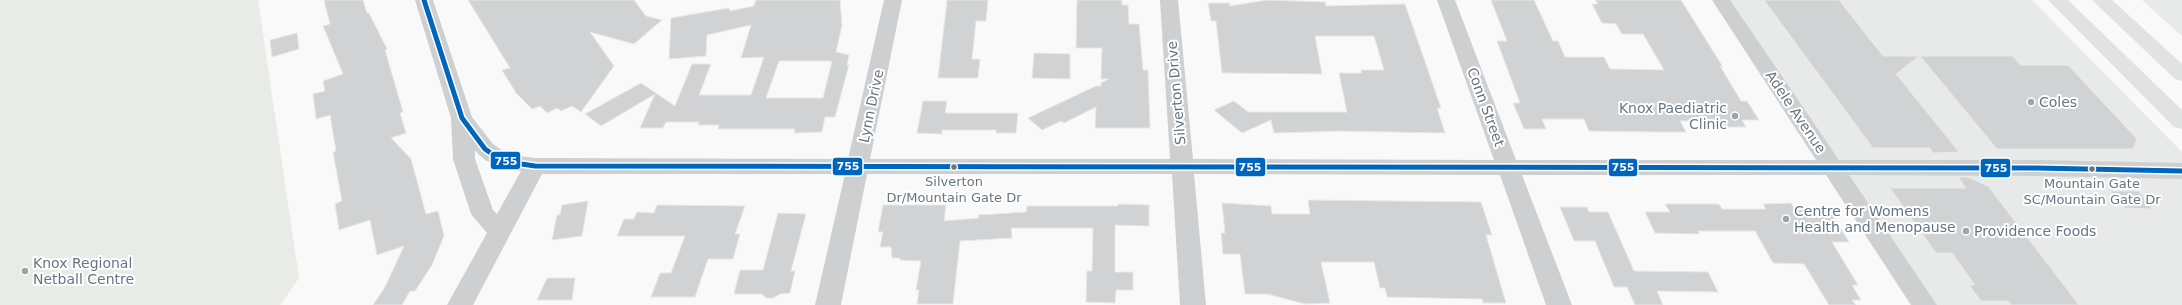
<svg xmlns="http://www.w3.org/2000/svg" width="2182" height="305" viewBox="0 0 2182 305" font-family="'DejaVu Sans',sans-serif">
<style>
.built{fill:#e8e9e9}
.green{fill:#e8ebe6}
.building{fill:#d0d2d3;stroke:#e8e8e8;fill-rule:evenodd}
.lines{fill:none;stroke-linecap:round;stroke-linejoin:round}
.minor{fill:#cecfd0;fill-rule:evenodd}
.primary{fill:#e1e2e2;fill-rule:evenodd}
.bus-1-casing{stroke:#fff;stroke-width:8}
.bus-1{stroke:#0065bd;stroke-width:5}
.poi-dot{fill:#99a4ac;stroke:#fff;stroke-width:1.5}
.bus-dot{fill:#657683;stroke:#fff;stroke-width:1.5}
.labels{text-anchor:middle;stroke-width:4;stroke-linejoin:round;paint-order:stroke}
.bus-label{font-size:13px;fill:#657683;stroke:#fff}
.street-label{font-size:14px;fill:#657683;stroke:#fff}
.poi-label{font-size:14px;fill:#657683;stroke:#fff;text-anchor:start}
.line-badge{stroke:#fff;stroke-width:1.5}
.badge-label{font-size:11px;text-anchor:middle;font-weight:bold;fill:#fff}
</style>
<rect width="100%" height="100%" fill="#f9f9f9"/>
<!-- built -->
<g class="built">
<polygon points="1721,0 2032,0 2182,152 2182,305 1924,305"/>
<polygon points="2142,0 2182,0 2182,36 2153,10"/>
</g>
<!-- green -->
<polygon class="green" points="0,0 258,0 299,278 280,305 0,305"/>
<!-- building -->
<g class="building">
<polygon points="324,0 363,0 367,13 369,13 387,49 385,50 403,112 400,113 406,133 391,138 411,159 426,214 438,211 444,236 432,265 415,291 410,291 402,305 373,305 385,287 404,246 377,255 370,220 339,230 335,204 342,201 333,152 336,151 330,115 316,119 313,94 325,91 323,81 343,74 323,26 330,24"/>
<polygon points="468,0 634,0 646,16 662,20 634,44 590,32 614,66 581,112 572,106 561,111 557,108 547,113 540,106 532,109 516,93 502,70 510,68"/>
<path d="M756,0H840L842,25L836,52L849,55L847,65H849L835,117H825L822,132L794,133L795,129H718L719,125H698L699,122H666L663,128H640L655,94L601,126L585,114L641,83L675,106L692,64H711L699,95H751L764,57L741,58L751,25L707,35L706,56L669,59L671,18L729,8L730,11L754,6ZM779,61H832L823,98H766Z"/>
<polygon points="947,0 988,0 986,21 976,21 972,59 980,59 978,78 938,78"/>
<polygon points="1077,0 1122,0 1122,5 1128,5 1129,24 1139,24 1143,70 1148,70 1150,128 1095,128 1096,107 1064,123 1061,121 1042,130 1028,118 1096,86 1101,86 1101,83 1109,79 1101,79 1102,48 1076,48"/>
<polygon points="1267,0 1325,2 1326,6 1405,4 1441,108 1437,108 1445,133 1340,131 1274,133 1271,120 1242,133 1214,110 1234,101 1248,112 1347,112 1339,73 1362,73 1361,70 1384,70 1374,36 1315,36 1322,74 1222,73 1216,21 1211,21 1208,3 1230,3 1230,6"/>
<polygon points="1491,0 1534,0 1553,41 1558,41 1565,57 1604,57 1610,69 1664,70 1643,34 1622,34 1616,24 1602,23 1592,4 1598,4 1595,0 1681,0 1723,67 1720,66 1741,101 1747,101 1759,120 1742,120 1746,127 1720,127 1716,121 1680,121 1686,132 1656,132 1589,131 1584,119 1542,119 1546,129 1524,129 1513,103 1520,103 1497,41 1507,41"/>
<polygon points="1764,0 1839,0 1883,56 1919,56 1896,74 1959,152 1933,153 1930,148 1873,148"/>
<polygon points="297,33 299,49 272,57 270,40"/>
<polygon points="1034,53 1070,54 1070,79 1032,78"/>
<polygon points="1920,56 2013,56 2020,65 2068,65 2137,139 2133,149 1997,149"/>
<polygon points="923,101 947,101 945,113 1018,113 1016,133 996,133 996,130 942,130 942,134 917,133"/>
<polygon points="1958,177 1967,177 1988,186 2079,305 2011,305 2008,301 1981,301 1969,285 1975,285 1952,253 1936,253 1890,188 1966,188"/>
<polygon points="2110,191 2138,191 2153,209 2125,208"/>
<polygon points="1308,200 1481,202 1492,235 1486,235 1506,303 1483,303 1482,299 1387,297 1385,288 1380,288 1374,262 1321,262 1330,303 1305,304 1267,294 1245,294 1240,254 1223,254 1221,233 1225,233 1222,203 1271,206 1272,214 1310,214"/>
<polygon points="588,201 582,236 552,240 557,215 560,215 562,205"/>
<polygon points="1791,203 1795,210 1829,210 1849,242 1832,242 1858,285 1852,285 1861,300 1852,300 1856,305 1829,305 1804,264 1773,263 1755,231 1698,231 1699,234 1655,233 1645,212 1670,212 1665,204 1719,204 1722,209 1766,209 1763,204"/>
<polygon points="1118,204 1149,205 1149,226 1115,225 1115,272 1133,272 1133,290 1116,290 1115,303 1086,302 1087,271 1092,271 1093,228 1011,228 1012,238 960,241 953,304 917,304 919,290 916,290 921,261 900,260 900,258 892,258 891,247 880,247 883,232 878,232 883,205 946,205 944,221 979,218 978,215 1026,212 1027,206 1118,206"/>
<polygon points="657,205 745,206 735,234 740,234 733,259 708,259 695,297 651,297 660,273 671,273 685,236 617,236 624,219 634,219 637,212 654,213"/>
<polygon points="1560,207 1587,207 1589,212 1608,212 1634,271 1708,272 1718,292 1657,291 1663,305 1635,305 1627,287 1614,287 1595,241 1574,241"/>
<polygon points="778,213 806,214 791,271 795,271 790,293 780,294 773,298 766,298 762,294 734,294 740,270 763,270"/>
<polygon points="547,278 575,278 572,300 537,300"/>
</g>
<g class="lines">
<!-- minor -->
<path class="minor" d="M415,0H433L472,117L493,144L503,151L512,155L535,158L848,159L884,0H902L870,159H1170L1160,0H1178L1193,159L1494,160L1437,0H1455L1516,160H1816L1712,0H1730L1839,160H2036L2182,163V179L2036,176L1849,175L1937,305H1911L1826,175H1522L1572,305H1546L1500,175L1194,174L1206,305H1180L1172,174H867L841,305H815L845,174H542L473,305H447L487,233L471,214L453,159L451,118ZM475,150C485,165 505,169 521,171L497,214L493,210L475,159Z"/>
<!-- primary -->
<g class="primary">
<polygon points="2048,0 2068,0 2182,110 2182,129 2174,127"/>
<polygon points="2092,0 2112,0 2182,64 2182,81 2175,79"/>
</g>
<defs>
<polyline id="bus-1" points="424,0 462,118 485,149 495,156 508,162 535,166 2036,168 2182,171"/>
</defs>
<!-- bus-1 casing -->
<use href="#bus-1" class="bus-1-casing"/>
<!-- bus-1 -->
<use href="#bus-1" class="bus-1"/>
</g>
<!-- markers -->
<g class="poi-dot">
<circle cx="2031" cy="102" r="4"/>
<circle cx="1735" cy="116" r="4"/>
<circle cx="1786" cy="219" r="4"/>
<circle cx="1966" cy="231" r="4"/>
<circle cx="25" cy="271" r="4"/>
</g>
<g class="bus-dot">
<circle cx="954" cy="167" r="3.5"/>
<circle cx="2092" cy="169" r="3.5"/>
</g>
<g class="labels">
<!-- bus labels -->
<g class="bus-label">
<text x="954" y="186">Silverton<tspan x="954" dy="16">Dr/Mountain Gate Dr</tspan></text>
<text x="2092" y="188">Mountain Gate<tspan x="2092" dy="16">SC/Mountain Gate Dr</tspan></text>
</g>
<!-- street labels -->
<g class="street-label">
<text transform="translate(1176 93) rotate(-95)" y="5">Silverton Drive</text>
<text transform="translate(871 106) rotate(-78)" y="5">Lynn Drive</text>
<text transform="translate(1486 107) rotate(70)" y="5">Conn Street</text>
<text transform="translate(1796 112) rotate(56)" y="5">Adele Avenue</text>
</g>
<!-- poi labels -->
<g class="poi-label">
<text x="2039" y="107">Coles</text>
<text x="1727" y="113" text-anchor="end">Knox Paediatric<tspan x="1727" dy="16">Clinic</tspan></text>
<text x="1794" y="216">Centre for Womens<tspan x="1794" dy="16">Health and Menopause</tspan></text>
<text x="1974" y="236">Providence Foods</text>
<text x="33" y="268">Knox Regional<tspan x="33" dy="16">Netball Centre</tspan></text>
</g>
</g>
<g class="line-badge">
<rect x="490" y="151" width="31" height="19" rx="4" fill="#0065bd"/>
<rect x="832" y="157" width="31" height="19" rx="4" fill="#0065bd"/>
<rect x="1235" y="157" width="31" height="20" rx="4" fill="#0065bd"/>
<rect x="1608" y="158" width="30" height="19" rx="4" fill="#0065bd"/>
<rect x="1980" y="158" width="31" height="20" rx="4" fill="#0065bd"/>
</g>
<g class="badge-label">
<text x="506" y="165">755</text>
<text x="848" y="170">755</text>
<text x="1250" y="171">755</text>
<text x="1623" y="171">755</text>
<text x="1996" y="172">755</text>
</g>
</svg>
